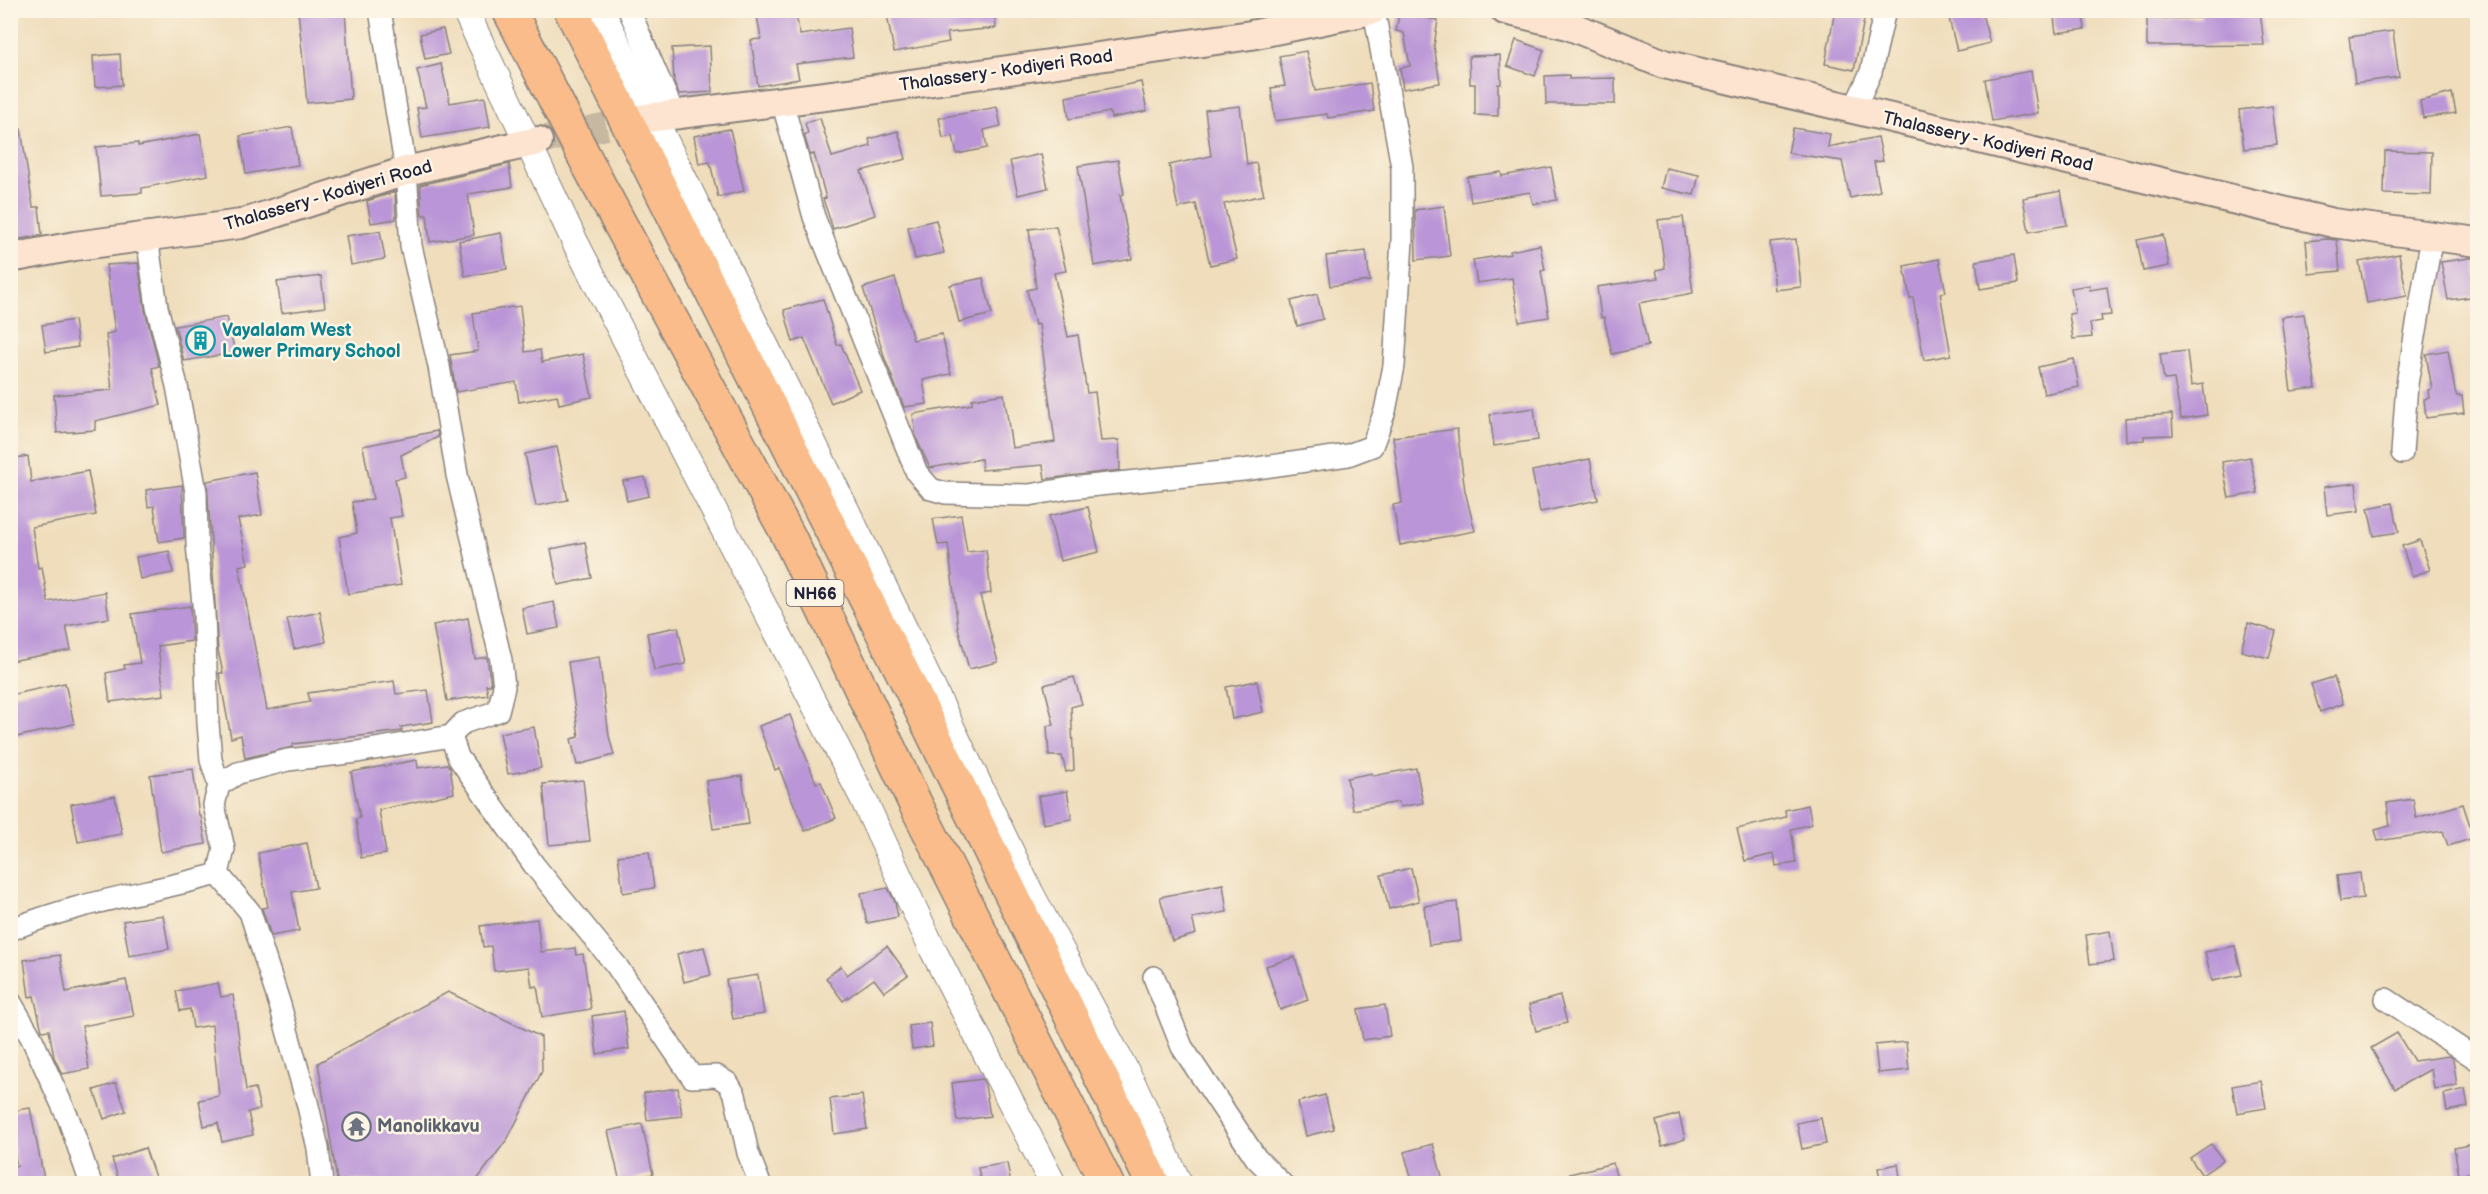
<svg xmlns="http://www.w3.org/2000/svg" width="2488" height="1194" viewBox="0 0 2488 1194" font-family="'Balsamiq Sans',sans-serif">
<style>
.building{fill:#ba95d7}
.lines{fill:none;stroke-linecap:round;stroke-linejoin:round}
.secondary-tunnel{stroke:#c6b8a1;stroke-width:28;stroke-dasharray:28 14;stroke-linecap:butt}
.minor-casing{stroke:#88807b;stroke-width:24}
.tertiary-casing{stroke:#88807b;stroke-width:28}
.secondary-casing{stroke:#88807b;stroke-width:32}
.trunk-casing{stroke:#88807b;stroke-width:36}
.minor{stroke:#fff;stroke-width:21}
.tertiary{stroke:#fff;stroke-width:26}
.secondary{stroke:#fde4d0;stroke-width:28}
.trunk{stroke:#f9bc8a;stroke-width:33}
.labels{text-anchor:middle;stroke-width:5;stroke-linejoin:round;paint-order:stroke}
.shield{fill:#fcf5e5;stroke:#63616e;stroke-width:1.5}
.shield-label{font-size:16px;font-weight:bold;fill:#22223b}
.street-label{font-size:18px;fill:#22223b;stroke:#fcf5e5}
.culture-label{font-size:18px;font-weight:bold;fill:#0d838f;stroke:#fcf5e5;text-anchor:start}
.worship-label{font-size:18px;font-weight:bold;fill:#5b616d;stroke:#fcf5e5;text-anchor:start}
</style>
<rect width="100%" height="100%" fill="#fcf5e5"/>
<filter id="ink" filterUnits="userSpaceOnUse"><feTurbulence type="fractalNoise" baseFrequency=".0167" numOctaves="2"/><feDisplacementMap in="SourceGraphic" scale="12" xChannelSelector="R" yChannelSelector="G"/><feConvolveMatrix kernelMatrix="1 2 1 2 8 2 1 2 1" color-interpolation-filters="sRGB"/></filter>
<filter id="wash" filterUnits="userSpaceOnUse"><feTurbulence type="fractalNoise" baseFrequency=".008" numOctaves="4" result="noise"/><feDisplacementMap in="SourceGraphic" scale="24" xChannelSelector="R" yChannelSelector="G"/><feGaussianBlur stdDeviation="1.35" result="paint"/><feColorMatrix in="noise" values="0 0 0 0 0 0 0 0 0 0 0 0 0 0 0 0 0 1.4 0 .05"/><feComposite in="paint" operator="in"/></filter>
<g filter="url(#wash)">
<rect width="100%" height="100%" fill="#efddbb"/>
<g id="blocks">
<!-- building -->
<g class="building">
<polygon points="298,10 345,10 351,99 307,103"/>
<polygon points="756,10 795,10 800,35 849,28 853,57 796,64 799,79 758,86 751,40 761,39"/>
<polygon points="886,10 994,10 996,28 947,33 949,42 894,52"/>
<polygon points="1835,10 1866,10 1854,70 1825,64"/>
<polygon points="1947,10 1981,10 1990,43 1957,51"/>
<polygon points="2053,10 2082,10 2085,29 2056,33"/>
<polygon points="2201,10 2234,10 2234,13 2260,10 2264,45 2147,46 2147,19 2201,18"/>
<polygon points="1399,14 1438,20 1434,46 1440,83 1403,89 1400,68 1410,66 1404,33 1396,31"/>
<polygon points="443,29 449,54 425,59 420,34"/>
<polygon points="2393,31 2399,77 2355,83 2349,37"/>
<polygon points="1516,40 1544,50 1535,76 1507,66"/>
<polygon points="710,46 712,92 679,94 674,82 672,48"/>
<polygon points="1306,51 1315,91 1370,83 1374,111 1328,118 1327,114 1275,121 1271,88 1285,86 1279,56"/>
<polygon points="120,54 122,85 95,87 93,56"/>
<polygon points="1500,55 1501,84 1498,84 1498,116 1475,115 1475,84 1470,84 1469,56"/>
<polygon points="441,64 450,103 485,97 490,127 422,138 417,108 426,107 417,70"/>
<polygon points="2031,71 2038,113 1992,121 1985,79"/>
<polygon points="1569,75 1569,79 1615,78 1615,104 1546,104 1545,76"/>
<polygon points="1141,82 1147,111 1111,118 1110,112 1069,119 1066,97"/>
<polygon points="2452,93 2456,113 2423,118 2420,101"/>
<polygon points="1240,106 1247,165 1256,163 1264,195 1224,204 1237,259 1210,265 1196,204 1178,208 1169,165 1211,156 1205,110"/>
<polygon points="2272,106 2277,145 2244,149 2239,110"/>
<polygon points="997,107 1001,126 984,130 987,148 957,154 953,136 943,138 939,118"/>
<polygon points="820,118 832,157 871,146 869,139 898,131 906,159 861,171 875,215 833,229 823,199 826,198 814,154 810,155 804,135 808,133 805,123"/>
<polygon points="292,127 298,165 246,174 240,136"/>
<polygon points="1793,128 1830,134 1828,147 1878,137 1883,161 1874,162 1880,191 1850,198 1842,161 1788,153"/>
<polygon points="21,129 33,207 39,207 42,235 14,240 10,197 10,130"/>
<polygon points="730,129 744,191 718,197 710,162 699,164 694,136"/>
<polygon points="200,134 208,175 142,188 142,193 101,196 96,147 138,143 138,146"/>
<polygon points="2385,151 2432,152 2431,195 2384,194"/>
<polygon points="1041,154 1048,188 1018,195 1010,161"/>
<polygon points="1118,160 1124,194 1120,195 1132,259 1094,266 1078,166"/>
<polygon points="509,164 512,187 468,194 474,235 430,242 427,215 422,215 420,185"/>
<polygon points="1551,167 1557,200 1533,204 1530,192 1471,202 1467,177 1501,172 1502,176"/>
<polygon points="1666,168 1699,175 1694,195 1661,188"/>
<polygon points="2061,191 2067,225 2029,232 2023,198"/>
<polygon points="395,192 396,219 371,223 367,201"/>
<polygon points="1444,206 1450,256 1416,260 1415,210"/>
<polygon points="1683,217 1693,293 1639,303 1648,346 1612,354 1604,317 1601,318 1597,287 1658,278 1656,270 1665,268 1658,220"/>
<polygon points="936,220 944,253 915,259 908,227"/>
<polygon points="1056,226 1066,271 1054,273 1068,337 1078,335 1087,393 1095,392 1101,441 1119,440 1120,470 1045,479 1043,465 982,470 981,459 930,468 916,438 913,414 972,404 972,399 1004,394 1012,448 1055,442 1039,324 1035,325 1027,290 1036,288 1029,229"/>
<polygon points="380,231 385,259 351,265 346,236"/>
<polygon points="501,233 507,269 465,276 459,241"/>
<polygon points="2163,235 2169,266 2143,271 2137,240"/>
<polygon points="1796,239 1801,287 1775,290 1770,242"/>
<polygon points="2327,239 2337,240 2340,271 2309,274 2306,241"/>
<polygon points="1540,245 1545,270 1541,271 1549,317 1519,322 1512,278 1477,283 1473,260 1510,254 1510,251"/>
<polygon points="1366,251 1370,281 1330,286 1326,256"/>
<polygon points="2399,254 2407,296 2367,303 2359,262"/>
<polygon points="2014,255 2018,283 1980,289 1976,261"/>
<polygon points="2470,258 2475,258 2478,296 2448,300 2441,262"/>
<polygon points="1939,259 1946,292 1940,293 1951,355 1924,360 1913,298 1910,298 1904,266"/>
<polygon points="138,263 145,310 159,366 152,368 161,405 95,421 95,430 57,433 54,395 112,390 106,334 115,332 106,265"/>
<polygon points="321,276 325,307 282,313 277,282"/>
<polygon points="895,278 913,340 942,334 951,374 923,380 927,404 904,407 885,359 863,288"/>
<polygon points="983,278 992,314 959,322 950,285"/>
<polygon points="2089,285 2090,290 2107,287 2111,315 2101,316 2102,321 2090,323 2092,337 2073,339 2069,314 2075,313 2071,288"/>
<polygon points="1317,294 1323,319 1297,326 1291,301"/>
<polygon points="823,299 837,345 841,344 860,390 831,403 804,338 793,342 784,310"/>
<polygon points="520,306 525,352 540,350 542,362 583,354 592,397 559,404 557,395 519,402 516,382 456,392 450,355 478,351 473,313"/>
<polygon points="2304,314 2316,388 2291,391 2281,317"/>
<polygon points="227,317 235,353 184,361 175,326"/>
<polygon points="74,320 78,347 46,352 42,325"/>
<polygon points="2448,350 2455,391 2457,396 2462,396 2464,413 2426,418 2424,399 2429,398 2428,390 2432,389 2426,354"/>
<polygon points="2187,351 2191,386 2203,384 2207,415 2181,419 2174,379 2164,380 2160,354"/>
<polygon points="2074,359 2079,387 2044,394 2038,367"/>
<polygon points="1534,408 1538,440 1494,446 1490,414"/>
<polygon points="2172,414 2173,435 2144,436 2144,440 2126,441 2125,418"/>
<polygon points="1457,429 1465,491 1475,531 1400,545 1393,505 1402,503 1393,437"/>
<polygon points="437,431 438,437 401,455 405,477 395,479 402,516 390,518 401,585 348,594 339,537 357,533 352,502 373,499 363,446"/>
<polygon points="557,447 568,500 536,506 525,454"/>
<polygon points="28,456 31,482 88,471 96,515 32,527 38,568 42,567 48,602 105,592 109,618 66,626 71,650 10,661 10,632 16,631 10,600 10,459"/>
<polygon points="2250,457 2258,493 2229,498 2222,462"/>
<polygon points="1590,459 1598,500 1540,512 1532,471"/>
<polygon points="255,472 262,515 238,519 248,564 239,566 267,710 310,702 308,693 394,681 396,694 428,690 433,722 401,727 402,731 293,744 293,747 245,758 241,735 231,738 219,673 223,673 218,650 207,481"/>
<polygon points="645,477 649,496 627,501 623,481"/>
<polygon points="2356,483 2359,511 2327,515 2324,487"/>
<polygon points="182,485 184,538 159,542 154,506 148,507 146,490"/>
<polygon points="2393,503 2399,532 2374,536 2368,508"/>
<polygon points="1088,507 1099,552 1060,561 1049,516"/>
<polygon points="961,515 967,552 986,550 991,593 980,595 998,662 969,669 958,628 948,544 938,545 933,519"/>
<polygon points="2420,540 2430,570 2412,576 2402,546"/>
<polygon points="585,542 592,578 558,585 551,549"/>
<polygon points="169,551 173,573 140,579 136,557"/>
<polygon points="554,602 559,628 527,634 522,608"/>
<polygon points="190,606 192,641 158,646 164,695 110,702 106,673 125,669 124,665 140,663 132,614"/>
<polygon points="320,612 326,642 294,649 287,619"/>
<polygon points="468,618 475,659 487,657 491,685 486,685 488,695 447,701 433,625"/>
<polygon points="2248,623 2276,631 2269,658 2241,651"/>
<polygon points="678,627 686,664 654,670 647,633"/>
<polygon points="599,657 609,736 614,755 577,765 571,739 579,737 568,662"/>
<polygon points="1074,677 1082,704 1071,707 1074,770 1066,772 1062,756 1049,756 1047,726 1054,725 1044,685"/>
<polygon points="2334,677 2343,704 2320,712 2311,684"/>
<polygon points="1257,681 1263,712 1232,719 1226,687"/>
<polygon points="65,683 74,724 16,737 10,710 10,695"/>
<polygon points="790,715 816,783 821,782 836,818 805,831 779,768 775,770 759,726"/>
<polygon points="534,727 541,768 508,774 500,733"/>
<polygon points="417,760 418,768 447,764 450,768 454,793 379,810 386,854 361,858 356,819 360,818 351,772"/>
<polygon points="1416,768 1423,803 1400,807 1399,802 1353,810 1347,778 1372,773 1373,776"/>
<polygon points="193,769 199,816 201,816 206,844 161,852 150,775"/>
<polygon points="742,776 749,824 713,829 706,781"/>
<polygon points="583,780 590,841 549,845 543,784"/>
<polygon points="1067,791 1072,819 1043,824 1038,796"/>
<polygon points="115,796 122,834 78,842 71,804"/>
<polygon points="2413,799 2416,818 2463,804 2474,838 2448,846 2443,831 2378,841 2375,830 2390,826 2387,803"/>
<polygon points="1808,805 1812,824 1791,829 1796,863 1776,866 1774,854 1745,861 1737,829 1786,817 1785,810"/>
<polygon points="307,843 316,888 292,892 299,931 271,936 262,908 268,907 258,853"/>
<polygon points="649,852 654,888 623,893 618,856"/>
<polygon points="1411,868 1419,901 1389,909 1381,875"/>
<polygon points="2360,873 2363,898 2340,901 2337,876"/>
<polygon points="1223,884 1227,912 1192,918 1196,934 1172,941 1160,897"/>
<polygon points="888,888 895,902 898,917 867,923 861,893"/>
<polygon points="1457,902 1461,941 1429,945 1424,906"/>
<polygon points="163,915 169,949 129,956 123,921"/>
<polygon points="537,919 541,952 575,948 576,955 583,954 591,1009 542,1017 537,986 532,987 529,967 494,971 491,946 483,947 480,926"/>
<polygon points="2110,931 2114,961 2090,964 2086,935"/>
<polygon points="887,946 908,975 884,992 874,979 843,1001 826,978 841,966 847,975"/>
<polygon points="2235,946 2242,975 2212,981 2205,952"/>
<polygon points="704,947 711,975 684,982 677,954"/>
<polygon points="60,955 66,992 126,980 134,1016 82,1026 89,1069 62,1074 54,1057 49,1030 42,1031 34,996 29,997 24,960"/>
<polygon points="1295,957 1308,1000 1280,1010 1266,966"/>
<polygon points="758,975 764,1014 733,1019 726,980"/>
<polygon points="218,983 221,997 233,995 246,1090 255,1088 260,1109 248,1112 253,1135 222,1142 218,1123 204,1126 199,1100 219,1096 212,1025 193,1028 190,1009 180,1011 176,991"/>
<polygon points="448,992 541,1037 542,1071 508,1138 474,1184 380,1184 373,1181 337,1180 318,1063"/>
<polygon points="1560,996 1567,1023 1536,1031 1529,1005"/>
<polygon points="1385,1005 1390,1036 1363,1040 1358,1009"/>
<polygon points="624,1011 629,1049 597,1054 592,1016"/>
<polygon points="930,1023 933,1046 912,1049 909,1026"/>
<polygon points="2397,1033 2414,1061 2449,1056 2453,1059 2457,1086 2434,1089 2431,1069 2395,1089 2371,1048"/>
<polygon points="1906,1042 1909,1070 1878,1073 1875,1045"/>
<polygon points="982,1079 985,1085 990,1116 957,1121 952,1083"/>
<polygon points="2261,1081 2266,1108 2237,1113 2232,1086"/>
<polygon points="116,1083 126,1111 104,1119 94,1090"/>
<polygon points="678,1088 682,1116 647,1120 644,1093"/>
<polygon points="2465,1089 2468,1107 2447,1111 2444,1094"/>
<polygon points="862,1095 867,1129 834,1134 830,1099"/>
<polygon points="1325,1095 1334,1129 1306,1136 1298,1102"/>
<polygon points="30,1108 45,1184 10,1184 10,1167 17,1166 10,1131 10,1111"/>
<polygon points="1679,1114 1685,1139 1662,1146 1656,1121"/>
<polygon points="1821,1118 1826,1144 1802,1149 1797,1123"/>
<polygon points="642,1124 653,1174 620,1182 608,1131"/>
<polygon points="2478,1143 2478,1171 2459,1175 2454,1148"/>
<polygon points="1433,1144 1444,1184 1413,1184 1404,1152"/>
<polygon points="2211,1144 2223,1160 2202,1175 2190,1158"/>
<polygon points="145,1148 156,1180 146,1184 120,1184 112,1159"/>
<polygon points="1007,1163 1011,1184 981,1184 978,1168"/>
<polygon points="1613,1163 1618,1184 1559,1184 1558,1177"/>
<polygon points="1898,1164 1901,1184 1881,1184 1878,1168"/>
</g>
</g>
</g>
<g filter="url(#ink)">
<use href="#blocks" fill-opacity="0" stroke="#88807b" stroke-width="1.5"/>
<g class="lines">
<!-- secondary-tunnel -->
<polyline class="secondary-tunnel" points="538,141 639,119"/>
<defs>
<g id="minor">
<polyline points="629,10 674,114"/>
<polyline points="782,101 814,217 917,473 931,489 945,493 1029,495 1070,488 1243,470 1348,455 1372,446 1385,411 1394,366 1402,241 1402,167 1374,10"/>
<polyline points="1854,109 1871,72 1885,10"/>
<polyline points="147,237 157,307 177,386 196,492 197,544 204,614 208,723 211,760 219,785"/>
<polyline points="2402,453 2407,384 2432,236"/>
<polyline points="451,736 458,757 534,865 616,965 692,1077 717,1076 728,1083 735,1095 748,1153 760,1184"/>
<polyline points="218,874 250,912 280,1005 307,1102 318,1148 322,1184"/>
<path d="M10,930C77,902 149,893 218,874L224,849L214,805L219,785L238,773L288,760L357,752L451,736L463,723L498,711L504,687L501,660L457,475L439,366L411,246L406,171L380,10"/>
<polyline points="1154,977 1182,1047 1256,1158 1282,1184"/>
<polyline points="2386,999 2478,1060"/>
<polyline points="10,1001 32,1039 69,1120 91,1184"/>
</g>
<g id="tertiary">
<polyline points="465,10 575,242 863,798 933,950 1053,1184"/>
<polyline points="601,10 900,620 1031,894 1136,1090 1179,1184"/>
</g>
<g id="secondary">
<polyline points="1505,10 1568,25 1664,64 2333,223 2478,242"/>
<polyline points="639,119 849,93 1251,35 1372,10"/>
<polyline points="10,258 75,246 241,224 406,171 538,141"/>
</g>
<g id="trunk">
<polyline points="509,10 601,189 788,535 915,803 1107,1184"/>
<polyline points="571,10 916,699 1153,1184"/>
</g>
</defs>
<!-- minor casing -->
<use href="#minor" class="minor-casing"/>
<!-- tertiary casing -->
<use href="#tertiary" class="tertiary-casing"/>
<!-- secondary casing -->
<use href="#secondary" class="secondary-casing"/>
<!-- trunk casing -->
<use href="#trunk" class="trunk-casing"/>
<!-- minor -->
<use href="#minor" class="minor"/>
<!-- tertiary -->
<use href="#tertiary" class="tertiary"/>
<!-- secondary -->
<use href="#secondary" class="secondary"/>
<!-- trunk -->
<use href="#trunk" class="trunk"/>
</g>
</g>
<!-- icons -->
<defs>
<symbol id="building-ring" viewBox="-11 -11 22 22"><circle r="9.5" fill="#fcf5e5" stroke="#0f9aa8" stroke-width="1.5"/><path d="M-4-6H4V6H1V3H-1V6H-4ZM-2.5-4.3h1.7v1.8h-1.7ZM.8-4.3h1.7v1.8H.8ZM-2.5-1h1.7V.8h-1.7ZM.8-1h1.7V.8H.8Z" fill="#0f9aa8"/></symbol>
<symbol id="temple-ring" viewBox="-11 -11 22 22"><circle r="9.5" fill="#fcf5e5" stroke="#6b7280" stroke-width="1.5"/><path d="M0-6L5-2H3V0L6.5 2.5H4V6H1.5V3h-3V6H-4V2.5H-6.5L-3 0V-2H-5Z" fill="#6b7280"/></symbol>
</defs>
<g fill-rule="evenodd">
<use href="#building-ring" x="184" y="324" width="33" height="33"/>
<use href="#temple-ring" x="340" y="1110" width="33" height="33"/>
</g>
<g class="labels">
<!-- shield labels -->
<rect class="shield" x="786.5" y="580" width="57" height="26" rx="4.5"/>
<g class="shield-label">
<text x="815" y="599">NH66</text>
</g>
<!-- street labels -->
<g class="street-label">
<text transform="translate(1006 70) rotate(-8)" y="6">Thalassery - Kodiyeri Road</text>
<text transform="translate(1988 141) rotate(13)" y="6">Thalassery - Kodiyeri Road</text>
<text transform="translate(328 195) rotate(-16)" y="6">Thalassery - Kodiyeri Road</text>
</g>
<!-- culture labels -->
<g class="culture-label">
<text x="222" y="336">Vayalalam West<tspan x="222" dy="21">Lower Primary School</tspan></text>
</g>
<!-- worship labels -->
<g class="worship-label">
<text x="377" y="1132">Manolikkavu</text>
</g>
</g>
<!-- margin -->
<rect width="2488" height="1194" fill="none" stroke="#fcf5e5" stroke-width="36"/>
</svg>
